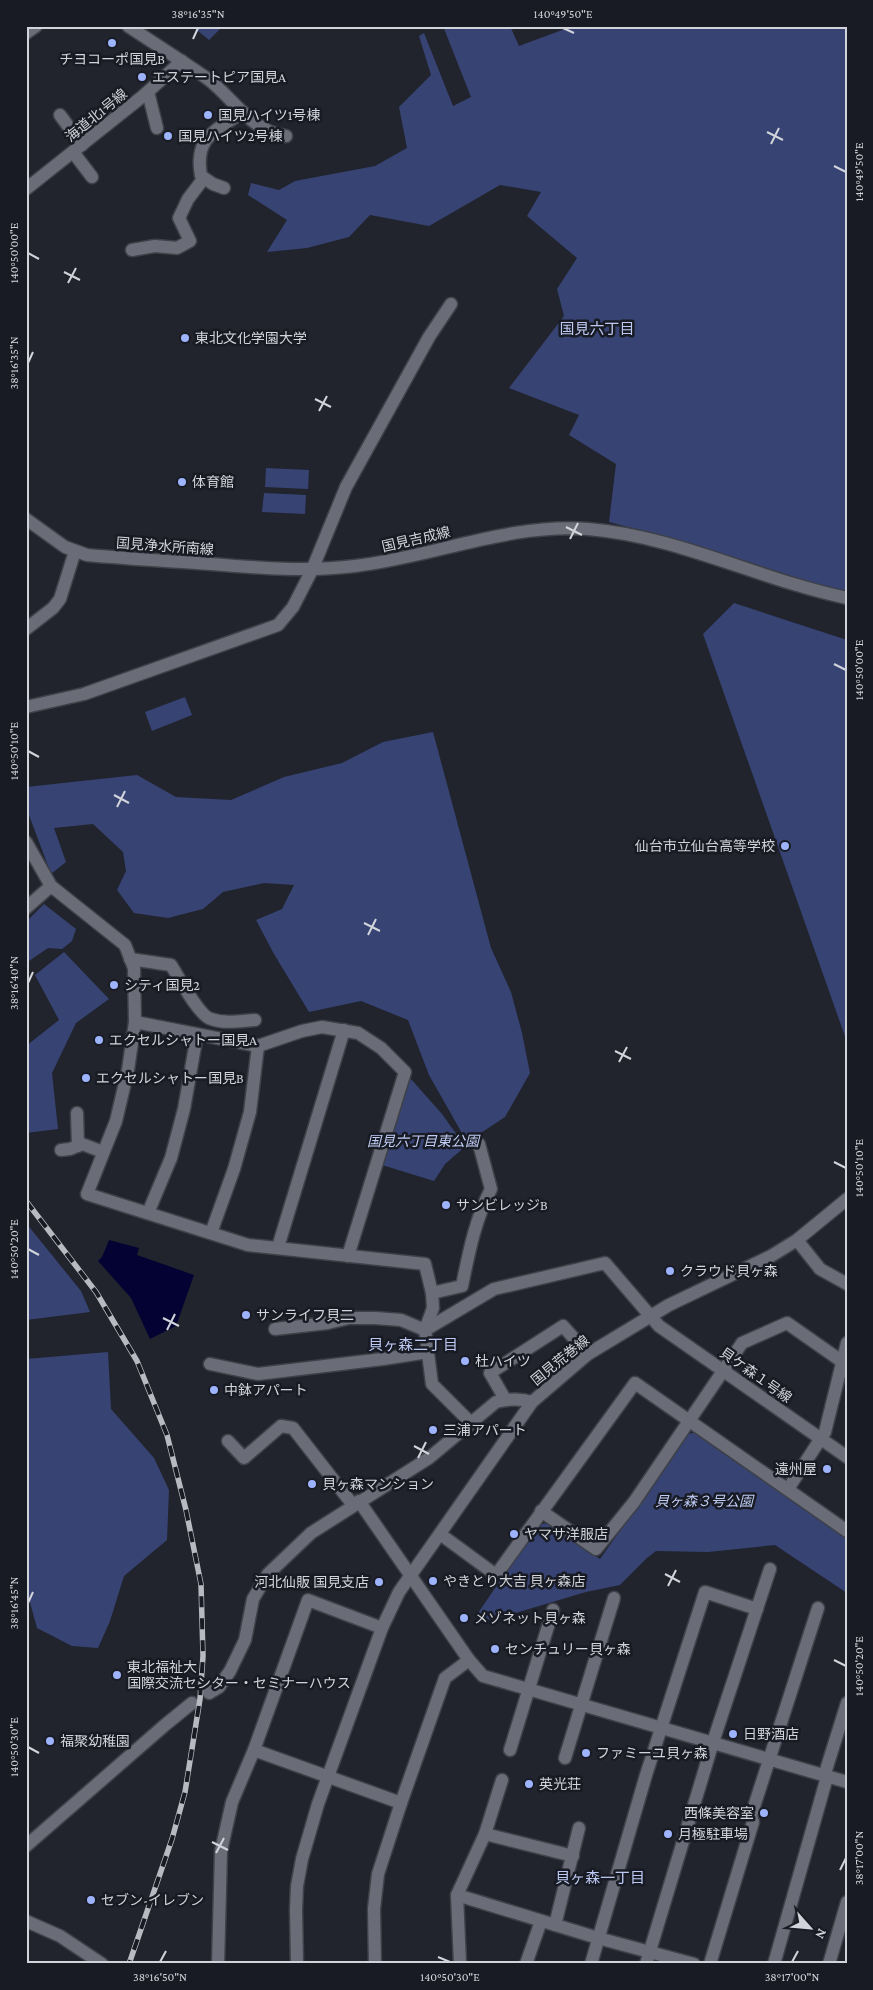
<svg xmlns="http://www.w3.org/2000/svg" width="873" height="1990" viewBox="0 0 873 1990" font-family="'Crimson Pro','Noto Sans JP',serif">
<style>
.green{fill:#374373}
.water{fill:#040233}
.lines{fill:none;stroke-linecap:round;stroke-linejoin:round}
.minor-casing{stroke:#3e4148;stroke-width:15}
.minor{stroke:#6a6d78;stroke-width:12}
.rail-casing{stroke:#b7bac0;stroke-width:5.5}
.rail{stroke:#181b23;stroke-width:4;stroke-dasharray:11;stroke-linecap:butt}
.ticks{fill:none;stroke:#d1d4da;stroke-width:2}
.poi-dot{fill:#9eb3fd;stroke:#181b23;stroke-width:2}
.labels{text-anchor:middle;stroke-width:5;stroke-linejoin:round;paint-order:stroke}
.poi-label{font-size:14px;fill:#d1d4da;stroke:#181b23;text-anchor:start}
.street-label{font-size:14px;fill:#d1d4da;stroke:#181b23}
.park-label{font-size:14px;font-style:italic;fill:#bfccf4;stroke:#181b23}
.neighbourhood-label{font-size:15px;fill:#bdc9f3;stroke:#181b23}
.neatline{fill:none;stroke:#d1d4da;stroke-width:2}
.ticks-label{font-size:12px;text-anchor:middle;fill:#d1d4da}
</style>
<rect width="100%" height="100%" fill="#21242d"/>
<!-- green -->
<g class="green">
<polygon points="192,26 223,26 209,40"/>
<polygon points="443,26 510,26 519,46 573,26 847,26 847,591 828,588 684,542 609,522 616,464 569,435 579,415 509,388 564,316 557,289 577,258 527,216 541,192 500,185 429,226 370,215 349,237 307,248 267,252 287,220 248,195 251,183 279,190 295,181 375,166 407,148 399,107 431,75 419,36 424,33 453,106 471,97"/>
<polygon points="266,468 309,470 308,489 265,487"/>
<polygon points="264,493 306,495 305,514 262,512"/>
<polygon points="734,603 847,640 847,1042 703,634"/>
<polygon points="185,697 192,715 152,731 145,712"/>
<polygon points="433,732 491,948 511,992 522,1033 530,1073 505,1117 467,1142 429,1075 408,1020 361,1001 309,1012 274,954 256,920 282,909 294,885 264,883 223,892 203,909 168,918 134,913 117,890 126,871 123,852 93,824 54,828 66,862 51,874 26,807 26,787 137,775 176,797 231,800 284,777 342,763 383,742"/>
<polygon points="44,904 76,929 72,941 62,949 48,948 26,963 26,922"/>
<polygon points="64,952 109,999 76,1023 52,1073 58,1129 26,1133 26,1046 59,1020 35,975"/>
<polygon points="410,1078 442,1114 457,1135 467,1145 445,1164 434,1181 382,1165"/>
<polygon points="26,1223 81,1291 90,1312 26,1320"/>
<polygon points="108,1352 111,1409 154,1458 169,1490 167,1540 124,1576 110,1621 98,1648 72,1646 37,1628 26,1588 26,1359"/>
<polygon points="697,1432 847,1538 847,1593 775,1545 708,1552 656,1551 647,1558 620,1585 586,1592 495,1619 482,1620 476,1616 538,1525 547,1523 600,1559 688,1434"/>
</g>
<!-- water -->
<polygon class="water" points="109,1240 139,1248 137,1255 194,1275 176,1326 150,1339 131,1298 98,1261 102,1257"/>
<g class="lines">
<defs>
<g id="minor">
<path d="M128,26C155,44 182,61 208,79C234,99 252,132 286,136"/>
<polyline points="26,33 36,26"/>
<polyline points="148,92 157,128"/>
<polyline points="60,115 82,145"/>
<polyline points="73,152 92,177"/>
<path d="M224,188L213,184L201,176C194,137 215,131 243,112"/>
<polyline points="26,189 143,96 182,61"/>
<polyline points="132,250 155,246 177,248 190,241 179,218 188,199 204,178"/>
<path d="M26,519L65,547L87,555C129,559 170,561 211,564C259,568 307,572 355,566C433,557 508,523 588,529C677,536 760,580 847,598"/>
<polyline points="26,629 53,608 60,599 75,551"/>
<polyline points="26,707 84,694 278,625 293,607 312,570 346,487 429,337 451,304"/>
<polyline points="26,842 51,886 125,945 134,968 135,1022 128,1070 116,1121 87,1194 248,1245 425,1264 432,1293 433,1308 425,1330 432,1384 470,1422"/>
<polyline points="26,908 51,886"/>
<path d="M130,959L171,965C178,976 199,1016 211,1019C225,1024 240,1021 255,1020"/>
<polyline points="135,1022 258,1046 302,1031 322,1027 358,1033 381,1048 405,1072 348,1256"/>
<polyline points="77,1113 78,1146"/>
<polyline points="61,1150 70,1149 82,1144 103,1152"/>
<polyline points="148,1213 171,1158 184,1109 197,1035"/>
<polyline points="211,1233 234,1169 250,1112 258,1046"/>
<polyline points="797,1240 820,1269 847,1284"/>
<polyline points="278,1247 344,1030"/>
<path d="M432,1293L462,1286C469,1252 475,1220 491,1189L479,1144"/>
<polyline points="275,1329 328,1323 349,1318 375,1318 401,1320 425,1330 494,1289 605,1263 659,1326 847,1457"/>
<polyline points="210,1364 258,1374 383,1359 428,1352"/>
<polyline points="505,1399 490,1373 563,1326 588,1354"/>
<polyline points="228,1441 244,1458 281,1426 293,1428 353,1505"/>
<polyline points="788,1489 825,1432 847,1343"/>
<polyline points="359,1501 469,1660 483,1676 847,1782"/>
<polyline points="541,1511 596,1549 634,1502 742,1343 787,1323 847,1365"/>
<polyline points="440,1534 496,1575 635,1383 847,1531"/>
<path d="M209,1693L219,1687L230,1671L245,1640L253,1599L268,1574L311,1533L429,1458L496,1402C508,1399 520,1398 532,1402"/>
<polyline points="254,1750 401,1803"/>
<polyline points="510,1750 553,1610"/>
<polyline points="565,1758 614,1598"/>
<polyline points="485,1834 573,1856"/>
<polyline points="26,1846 165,1725 192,1703"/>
<polyline points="457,1895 485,1834 502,1780"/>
<polyline points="26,1921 60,1936 102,1964"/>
<polyline points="555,1925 579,1828"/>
<polyline points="218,1964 221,1851 232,1802 254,1750 308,1600 382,1628"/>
<polyline points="297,1964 296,1910 297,1886 302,1859 318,1804 382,1628 399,1592 532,1402 588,1354 669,1305 771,1256 797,1240 847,1199"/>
<polyline points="375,1964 374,1909 378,1874 401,1803 445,1678 469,1660"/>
<polyline points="460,1964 457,1895 598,1938 694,1964"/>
<polyline points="526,1964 541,1921"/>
<polyline points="591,1964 646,1775 705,1592 757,1609"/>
<polyline points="646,1964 713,1742 770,1569"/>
<polyline points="710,1964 753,1822 751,1816 818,1608"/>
<polyline points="774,1964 827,1777 826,1770 847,1703"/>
<polyline points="829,1964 847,1902"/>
</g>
</defs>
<!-- minor casing -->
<use href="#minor" class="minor-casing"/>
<!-- minor -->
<use href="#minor" class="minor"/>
<defs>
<polyline id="rail" points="26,1201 96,1292 137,1361 167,1435 186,1510 201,1584 203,1656 200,1699 185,1792 172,1839 129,1964"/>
</defs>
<!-- rail casing -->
<use href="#rail" class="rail-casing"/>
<!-- rail -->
<use href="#rail" class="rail"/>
</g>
<!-- ticks -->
<path class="ticks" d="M563,28L574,33M193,39L198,28M767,132L783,140M771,144L779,128M834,166L846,172M28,253L39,259M64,272L80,280M68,283L76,268M28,363L33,352M315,399L331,407M319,411L327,396M566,527L582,535M570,539L578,523M834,664L846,670M28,751L39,757M114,795L129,803M117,807L125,791M364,923L380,931M368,935L376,919M28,983L33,972M615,1051L631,1059M619,1062L627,1047M834,1162L846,1168M28,1249L39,1255M163,1318L179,1326M167,1330L175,1314M414,1446L429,1454M418,1458L426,1442M665,1574L680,1582M668,1586L676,1570M28,1603L33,1592M834,1660L846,1666M28,1747L39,1753M212,1842L228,1850M216,1853L224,1838M840,1870L846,1858M438,1957L450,1962M160,1962L166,1951M792,1962L798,1951"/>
<!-- markers -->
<g class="poi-dot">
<circle cx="112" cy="43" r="5"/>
<circle cx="142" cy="77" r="5"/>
<circle cx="208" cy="115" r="5"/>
<circle cx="168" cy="136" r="5"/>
<circle cx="185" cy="338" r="5"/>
<circle cx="182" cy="482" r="5"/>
<circle cx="785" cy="846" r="5"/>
<circle cx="114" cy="985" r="5"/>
<circle cx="99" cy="1040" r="5"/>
<circle cx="86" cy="1078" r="5"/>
<circle cx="446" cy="1205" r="5"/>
<circle cx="670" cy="1271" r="5"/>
<circle cx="246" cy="1315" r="5"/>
<circle cx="465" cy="1361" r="5"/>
<circle cx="214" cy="1390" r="5"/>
<circle cx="433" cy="1430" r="5"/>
<circle cx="827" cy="1469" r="5"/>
<circle cx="312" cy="1484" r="5"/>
<circle cx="514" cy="1534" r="5"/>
<circle cx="433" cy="1581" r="5"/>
<circle cx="379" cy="1582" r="5"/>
<circle cx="464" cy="1618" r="5"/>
<circle cx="495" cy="1649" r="5"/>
<circle cx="117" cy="1675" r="5"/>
<circle cx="733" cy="1734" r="5"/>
<circle cx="50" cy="1741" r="5"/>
<circle cx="586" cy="1753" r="5"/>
<circle cx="529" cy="1784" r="5"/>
<circle cx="764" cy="1813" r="5"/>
<circle cx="668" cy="1834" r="5"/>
<circle cx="91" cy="1900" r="5"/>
</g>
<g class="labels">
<!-- poi labels -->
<g class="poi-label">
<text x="112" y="64" text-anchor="middle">チヨコーポ国見B</text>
<text x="152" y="82">エステートピア国見A</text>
<text x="218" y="120">国見ハイツ1号棟</text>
<text x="178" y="141">国見ハイツ2号棟</text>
<text x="195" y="343">東北文化学園大学</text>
<text x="192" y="487">体育館</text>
<text x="775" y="851" text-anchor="end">仙台市立仙台高等学校</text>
<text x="124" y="990">シティ国見2</text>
<text x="109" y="1045">エクセルシャトー国見A</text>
<text x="96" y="1083">エクセルシャトー国見B</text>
<text x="456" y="1210">サンビレッジB</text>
<text x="680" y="1276">クラウド貝ヶ森</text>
<text x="256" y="1320">サンライフ貝二</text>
<text x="475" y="1366">杜ハイツ</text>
<text x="224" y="1395">中鉢アパート</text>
<text x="443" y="1435">三浦アパート</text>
<text x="817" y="1474" text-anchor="end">遠州屋</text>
<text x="322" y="1489">貝ヶ森マンション</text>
<text x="524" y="1539">ヤマサ洋服店</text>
<text x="443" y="1586">やきとり大吉 貝ヶ森店</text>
<text x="369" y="1587" text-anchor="end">河北仙販 国見支店</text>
<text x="474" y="1623">メゾネット貝ヶ森</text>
<text x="505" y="1654">センチュリー貝ヶ森</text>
<text x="127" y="1672">東北福祉大<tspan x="127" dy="16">国際交流センター・セミナーハウス</tspan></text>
<text x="743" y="1739">日野酒店</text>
<text x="60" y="1746">福聚幼稚園</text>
<text x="596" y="1758">ファミーユ貝ヶ森</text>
<text x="539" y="1789">英光荘</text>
<text x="754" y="1818" text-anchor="end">西條美容室</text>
<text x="678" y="1839">月極駐車場</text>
<text x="101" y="1905">セブン-イレブン</text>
</g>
<!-- street labels -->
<g class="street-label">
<text transform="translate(96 115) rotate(-39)" y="5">海道北1号線</text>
<text transform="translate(416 539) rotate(-13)" y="5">国見吉成線</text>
<text transform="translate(165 546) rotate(4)" y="5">国見浄水所南線</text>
<text transform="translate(560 1360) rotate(-39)" y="5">国見荒巻線</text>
<text transform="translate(756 1375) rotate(35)" y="5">貝ケ森１号線</text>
</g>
<!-- park labels -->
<g class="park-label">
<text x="423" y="1146">国見六丁目東公園</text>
<text x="704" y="1506">貝ヶ森３号公園</text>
</g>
<!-- neighbourhood labels -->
<g class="neighbourhood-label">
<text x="597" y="334">国見六丁目</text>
<text x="413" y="1350">貝ヶ森二丁目</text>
<text x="600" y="1883">貝ヶ森一丁目</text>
</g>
</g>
<!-- border -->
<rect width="873" height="1990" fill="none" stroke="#181b23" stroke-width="55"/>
<!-- north arrow -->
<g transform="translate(810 1928) rotate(117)" stroke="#181b23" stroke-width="4" paint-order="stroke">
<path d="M0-4L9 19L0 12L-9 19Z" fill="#d1d4da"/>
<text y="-8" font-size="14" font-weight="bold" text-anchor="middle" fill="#d1d4da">N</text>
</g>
<rect x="28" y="28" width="818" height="1934" class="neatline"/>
<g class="ticks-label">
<text x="198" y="18">38°16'35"N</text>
<text x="563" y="18">140°49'50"E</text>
<text transform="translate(859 172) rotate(-90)" y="4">140°49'50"E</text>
<text transform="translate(14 253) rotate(-90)" y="4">140°50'00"E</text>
<text transform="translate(14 363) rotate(-90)" y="4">38°16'35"N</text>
<text transform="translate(859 670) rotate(-90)" y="4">140°50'00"E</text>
<text transform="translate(14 751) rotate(-90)" y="4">140°50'10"E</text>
<text transform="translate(14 983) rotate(-90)" y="4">38°16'40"N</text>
<text transform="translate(859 1168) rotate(-90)" y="4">140°50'10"E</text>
<text transform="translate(14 1249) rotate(-90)" y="4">140°50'20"E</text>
<text transform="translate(14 1603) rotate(-90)" y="4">38°16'45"N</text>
<text transform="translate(859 1666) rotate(-90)" y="4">140°50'20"E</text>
<text transform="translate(14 1747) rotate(-90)" y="4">140°50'30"E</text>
<text transform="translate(859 1858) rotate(-90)" y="4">38°17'00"N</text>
<text x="160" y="1981">38°16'50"N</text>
<text x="450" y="1981">140°50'30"E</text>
<text x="792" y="1981">38°17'00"N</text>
</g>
</svg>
